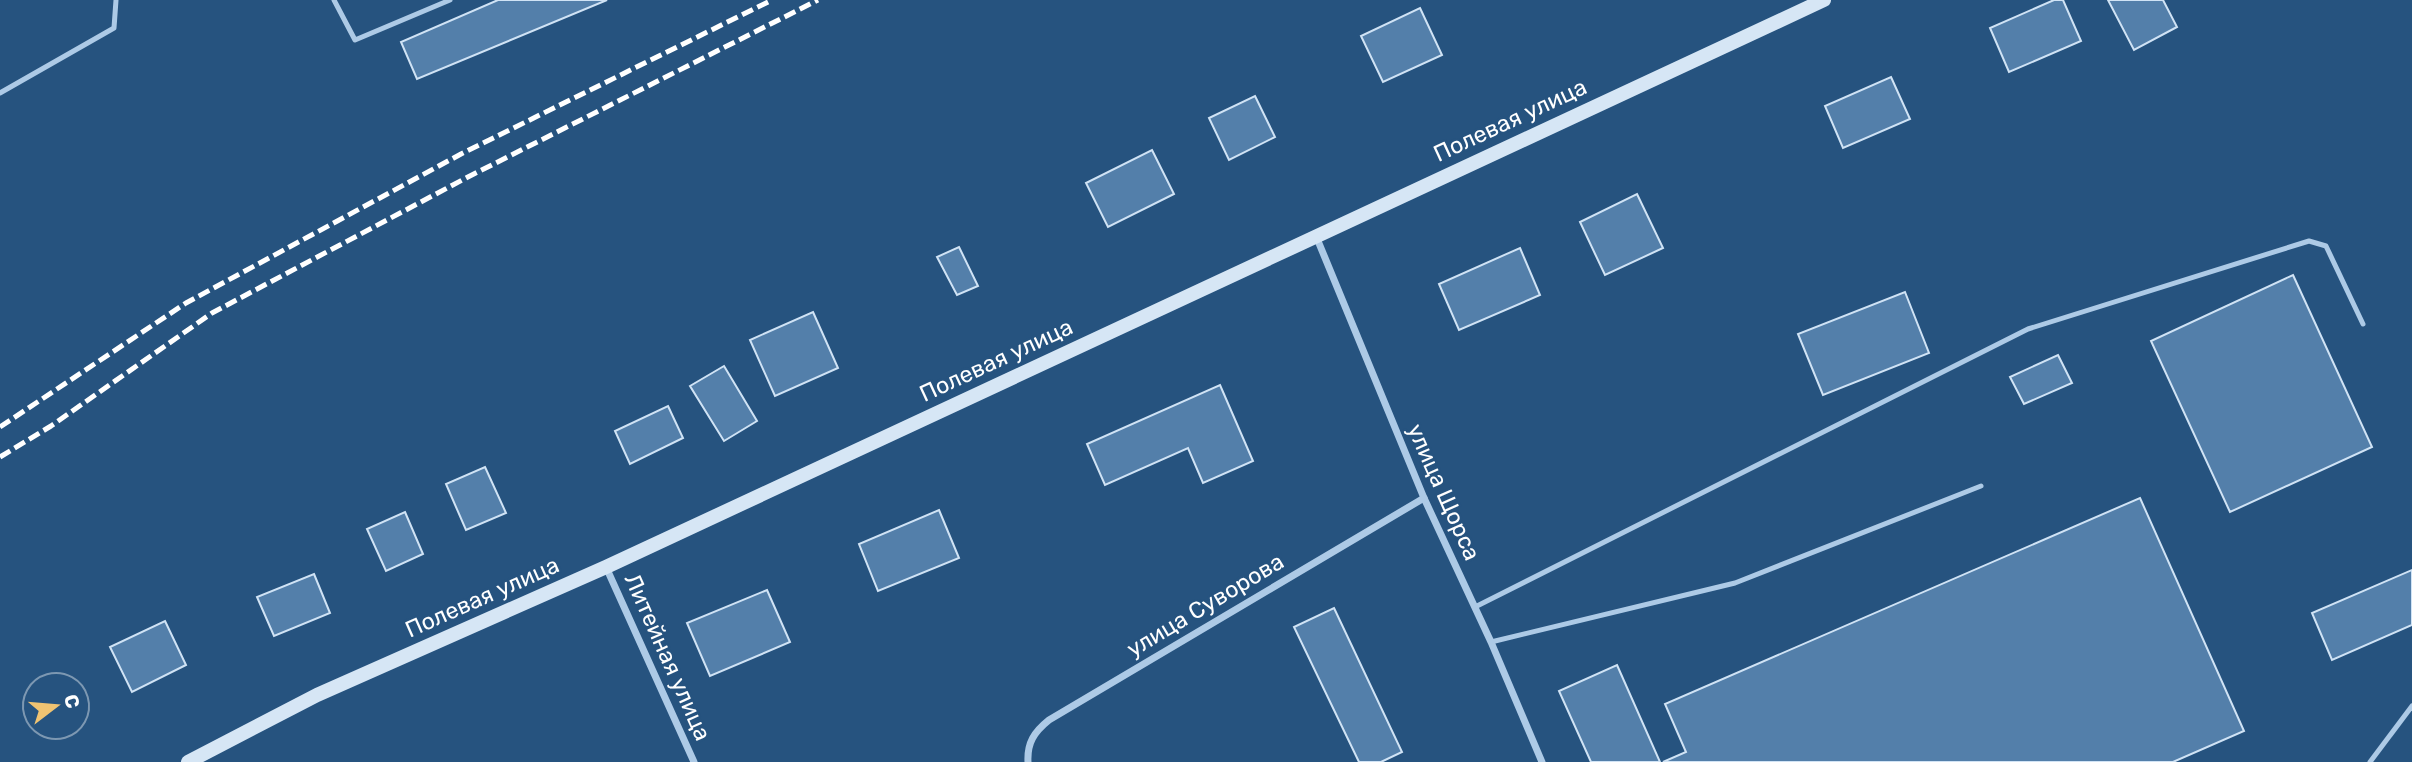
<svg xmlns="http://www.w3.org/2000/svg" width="2412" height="762" viewBox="0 0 2412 762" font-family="Rubik,sans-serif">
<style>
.building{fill:#537faa;stroke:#d0e3f5;stroke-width:2}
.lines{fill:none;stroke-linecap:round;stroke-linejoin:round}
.lane{stroke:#adcae6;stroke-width:5}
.street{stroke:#adcae6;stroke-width:7}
.secondary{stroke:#d6e6f5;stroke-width:14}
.rail{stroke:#fff;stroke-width:5;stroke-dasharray:12 5;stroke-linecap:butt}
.labels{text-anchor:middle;stroke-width:5;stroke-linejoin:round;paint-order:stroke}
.street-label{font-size:23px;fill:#fff;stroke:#26537f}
</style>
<rect width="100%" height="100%" fill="#26537f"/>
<!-- building -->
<g class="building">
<polygon points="498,0 607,0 417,79 401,42"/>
<polygon points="2054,0 2063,0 2081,41 2009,72 1990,28"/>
<polygon points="2108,0 2163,0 2177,27 2134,50"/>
<polygon points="1420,8 1442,55 1383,82 1361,36"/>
<polygon points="1891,77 1910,119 1843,148 1825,106"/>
<polygon points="1255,96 1275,137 1229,160 1209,118"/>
<polygon points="1152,150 1174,194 1108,227 1086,183"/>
<polygon points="1637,194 1663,248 1605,275 1580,222"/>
<polygon points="959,247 978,286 957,295 937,257"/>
<polygon points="1520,248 1540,295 1459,330 1439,284"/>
<polygon points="2293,275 2372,447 2230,512 2151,341"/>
<polygon points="1905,292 1929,353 1823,395 1798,334"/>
<polygon points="813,312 838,368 775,396 750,340"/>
<polygon points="2058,355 2072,383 2024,404 2010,377"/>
<polygon points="724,366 757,421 724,441 690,386"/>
<polygon points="1220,385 1253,461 1203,483 1188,448 1105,485 1087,444"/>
<polygon points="668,406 683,438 630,464 615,431"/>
<polygon points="485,467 506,513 466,530 446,484"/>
<polygon points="2140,498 2244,731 2173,762 1663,762 1686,752 1665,704"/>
<polygon points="939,510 959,558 878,591 859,544"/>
<polygon points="405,512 423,554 386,571 367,529"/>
<polygon points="2412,570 2412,625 2332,660 2312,613"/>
<polygon points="314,574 330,613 274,636 257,597"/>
<polygon points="767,590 790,642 710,676 687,623"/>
<polygon points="1334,608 1402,752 1381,762 1359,762 1294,627"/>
<polygon points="165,621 186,665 132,692 110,647"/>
<polygon points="1617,665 1660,762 1591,762 1559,691"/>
</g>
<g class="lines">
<!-- lane -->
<g class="lane">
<polyline points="334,0 355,40 450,0"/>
<polyline points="0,93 114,28 116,0"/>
<polyline points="1475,607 2028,329 2309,241 2326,246 2363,324"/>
<polyline points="1491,642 1735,583 1981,486"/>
<polyline points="2370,762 2412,706"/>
</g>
<!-- street -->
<g class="street">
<polyline points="1316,236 1424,498 1491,642 1542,762"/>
<polyline points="606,567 694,762"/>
<path d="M1028,762C1027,743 1034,732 1049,720L1424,498"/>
</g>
<!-- secondary -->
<polyline class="secondary" points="188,762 317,695 606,567 1824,0"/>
<!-- rail -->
<g class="rail">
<polyline points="0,427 186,303 461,154 772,0"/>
<polyline points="0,457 51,426 212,313 466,178 818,0"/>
</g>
</g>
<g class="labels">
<!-- street labels -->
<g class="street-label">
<text transform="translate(1510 120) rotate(-25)" y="8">Полевая улица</text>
<text transform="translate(996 360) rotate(-25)" y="8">Полевая улица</text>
<text transform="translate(1444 492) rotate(66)" y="8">улица Щорса</text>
<text transform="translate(482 597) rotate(-24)" y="8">Полевая улица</text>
<text transform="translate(1205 605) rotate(-31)" y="8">улица Суворова</text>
<text transform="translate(668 657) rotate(66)" y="8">Литейная улица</text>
</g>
</g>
<!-- north arrow -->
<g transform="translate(56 706) rotate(74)"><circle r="33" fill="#26537f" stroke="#7d98b2" stroke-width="2"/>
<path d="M0-5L12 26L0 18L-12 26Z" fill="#efc372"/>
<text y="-10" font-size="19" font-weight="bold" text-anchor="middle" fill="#ffffff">С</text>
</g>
</svg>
